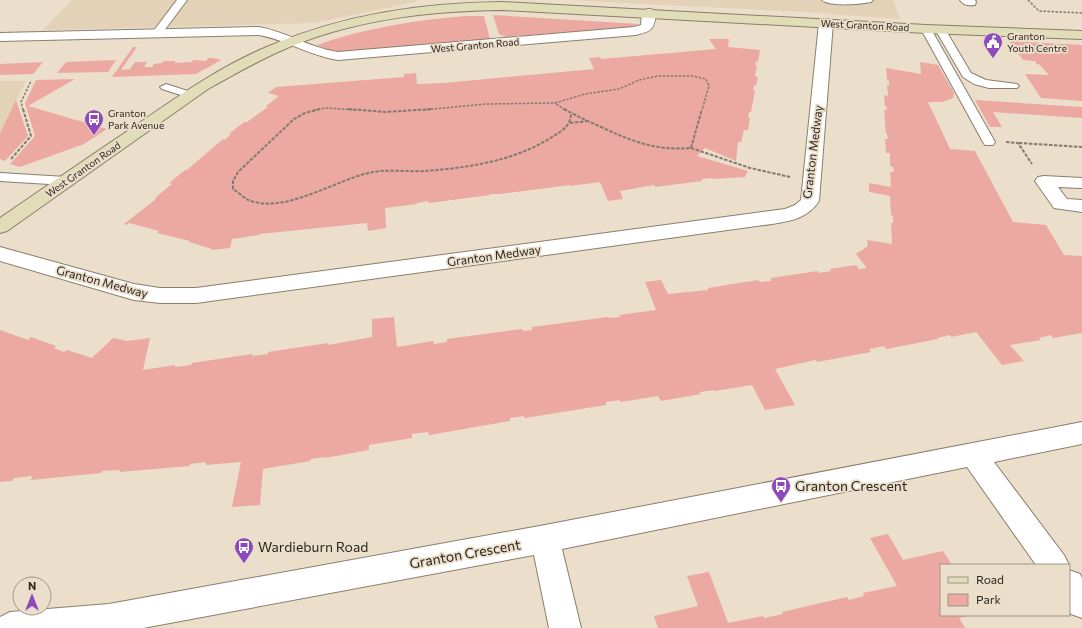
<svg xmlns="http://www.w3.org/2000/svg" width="1082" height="628" viewBox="0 0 1082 628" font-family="Commissioner,sans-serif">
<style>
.built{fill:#e4d2b8}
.green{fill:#eba9a2}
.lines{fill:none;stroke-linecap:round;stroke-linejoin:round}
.lane-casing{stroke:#8a7e6c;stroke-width:2}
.street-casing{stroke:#8a7e6c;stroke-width:2}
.secondary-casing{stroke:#8a7e6c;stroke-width:2}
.path-far1{stroke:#837b6e;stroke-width:1.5;stroke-dasharray:2.5 1.5;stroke-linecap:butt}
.path{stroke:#837b6e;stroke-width:2;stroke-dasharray:3.5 1.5;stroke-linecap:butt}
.lane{fill:#fff;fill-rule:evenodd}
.street{fill:#fff;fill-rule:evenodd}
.secondary{fill:#e0ddb8;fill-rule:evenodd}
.labels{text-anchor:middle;stroke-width:3.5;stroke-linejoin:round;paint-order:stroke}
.far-street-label{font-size:10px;fill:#2c2720;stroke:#ebdeca}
.far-poi-label{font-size:10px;fill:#2c2720;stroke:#ebdeca;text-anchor:start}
.street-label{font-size:12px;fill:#2c2720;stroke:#ebdeca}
.near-poi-label{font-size:14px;fill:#2c2720;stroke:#ebdeca;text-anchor:start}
.near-street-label{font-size:14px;fill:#2c2720;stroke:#ebdeca}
</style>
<rect width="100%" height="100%" fill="#ebdeca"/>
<!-- built -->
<g class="built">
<polygon points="72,0 417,0 415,2 315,23 43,30"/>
<polygon points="568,0 893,0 900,19 803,12"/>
<polygon points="0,81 26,81 0,132"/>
</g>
<!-- green -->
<g class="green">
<polygon points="493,15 639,24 629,27 506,37 499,34"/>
<path d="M466,16H484L490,39L339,52H333L317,45C365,28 415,20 466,16Z"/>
<polygon points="709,39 729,39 728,47 760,50 758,62 756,61 755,65 757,66 755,76 758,77 756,86 754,85 753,90 755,91 751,112 749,112 748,118 750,118 748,130 744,130 741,142 738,142 736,161 705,148 697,156 748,171 745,177 713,179 711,178 702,179 702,181 655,187 654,185 620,191 623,199 608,201 600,182 570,186 570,185 500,194 490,194 490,195 429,203 428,201 417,203 417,204 385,208 386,228 368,231 367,223 260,234 259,235 232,239 230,248 211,250 212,249 189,242 190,241 157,233 159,231 129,223 126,225 124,224 156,199 155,198 172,184 169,183 185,170 187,170 223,139 225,140 231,134 229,134 244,122 247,122 268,107 266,106 279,96 268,93 276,87 404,77 404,74 416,73 417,84 444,83 594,69 589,58 600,57 601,59 716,49"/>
<polygon points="1009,41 1082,45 1082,101 1041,98 1025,74 1049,75 1040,65 1037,64 1035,61 1023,60"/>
<polygon points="133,47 137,47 121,70 130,69 135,62 147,62 144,67 152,67 154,64 162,63 164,61 175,61 175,63 192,62 193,60 206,61 208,58 213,58 221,60 196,74 112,77"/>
<polygon points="116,60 108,72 57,73 66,62"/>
<polygon points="43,62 33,74 0,75 0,64"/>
<polygon points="920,62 938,65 954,93 953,98 942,102 928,102 950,149 975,151 1013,222 1046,225 1064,255 1082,256 1082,333 1053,338 1051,335 1039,338 1041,340 1010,345 1024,361 1002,365 976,332 951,337 950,335 937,338 938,339 886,349 884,346 869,349 871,352 817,362 815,360 775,369 795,405 765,410 752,385 715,391 714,390 700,392 701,394 661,401 658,396 621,402 620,400 606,402 606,405 525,418 524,416 510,418 510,421 429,435 428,432 412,434 412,438 369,445 369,450 325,458 324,457 311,459 310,461 263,469 260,505 232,507 241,462 206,465 206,462 190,464 190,466 119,472 120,470 102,471 101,473 31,480 32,476 14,478 12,481 0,482 0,330 28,340 31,337 56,346 54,348 64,352 67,350 92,358 113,338 127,341 150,338 143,370 175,365 175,367 191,365 192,363 252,354 253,356 268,354 268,352 328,343 328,345 372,337 372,319 394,317 397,347 433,341 434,344 447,342 447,339 522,329 523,331 532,330 532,327 608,317 609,318 620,317 619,315 656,310 645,282 661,280 668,294 708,290 708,288 758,280 760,282 771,281 771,278 818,271 819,273 831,271 830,269 856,265 859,269 867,268 856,254 868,246 867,240 892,244 891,223 893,223 893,216 891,215 890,196 869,192 869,183 891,187 890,172 894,172 893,167 890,166 890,153 886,153 885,139 888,139 887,134 886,134 884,110 887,110 886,106 885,106 884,95 888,96 887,85 889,85 889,81 887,80 886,68 921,74"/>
<polygon points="75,79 28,106 107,129 84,144 20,167 10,164 35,136 25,103 36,80"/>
<polygon points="16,100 28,136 5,161 0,159 0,133"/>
<polygon points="975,100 1082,107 1082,118 993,112 1002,127 990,127"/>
<polygon points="888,534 903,560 943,551 952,565 941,565 941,615 972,615 959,618 965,628 658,628 654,616 698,606 687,576 709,572 728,623 763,616 764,618 783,614 782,612 847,597 849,600 864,596 863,593 897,586 870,538"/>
</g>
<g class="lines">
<defs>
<g id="lane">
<polygon points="177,0 187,0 161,35 153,35 152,33"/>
<path d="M822,0H873L871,2C861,4 830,7 822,0Z"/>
<polygon points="926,26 931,29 995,142 993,145 985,145 983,142 921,29"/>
<polygon points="940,26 945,29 971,73 986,80 1017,84 1019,86 1017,88 989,88 974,84 963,77 935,29"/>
<polygon points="166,84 194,93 196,95 194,97 190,98 162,89 160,87"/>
<polygon points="0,173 66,177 71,178 73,181 71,184 66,185 0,181"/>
</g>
<g id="street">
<path d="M960,0H975L976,2L975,5C969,6 963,5 960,0Z"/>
<path d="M649,9L654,10L656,13C654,30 652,31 636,35L338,60C310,56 287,40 259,35L0,41V33L259,27C287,32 310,48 338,52L634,27L641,25L642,13L644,10Z"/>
<path d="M826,19L831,20L833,23L819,201C808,218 791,221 772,224L196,303H160L134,300L0,261V247L134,284L160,288H196L785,209L795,205L801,200L819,23L821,20Z"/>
<polygon points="1044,176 1082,178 1082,188 1058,187 1067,199 1082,200 1082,212 1054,208 1035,181 1038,177"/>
<polygon points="1082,422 1082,444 994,462 1064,555 1069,565 1036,565 967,467 562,549 581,628 549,628 534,555 143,628 0,628 0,617 10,612 109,604 545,525"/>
<polygon points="1069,570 1080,574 1082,578 1082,618 1071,614 1069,611"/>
</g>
<path id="secondary" d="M502,2L926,25L1082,31V39L926,33L502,10C425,11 350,20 278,52C254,63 231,76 208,89L7,231L0,233V218C45,187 90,156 135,126C178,96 221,66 269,46C345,14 421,3 502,2Z"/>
</defs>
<!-- lane casing -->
<use href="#lane" class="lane-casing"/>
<!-- street casing -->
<use href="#street" class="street-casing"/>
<!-- secondary casing -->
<use href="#secondary" class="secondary-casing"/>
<!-- path-far1 -->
<g class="path-far1">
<polyline points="1028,0 1039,11 1082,13"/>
<polyline points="23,110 21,102 31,81"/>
<polyline points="314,110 327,108 357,110"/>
<polyline points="423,110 486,104 555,103"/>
<polyline points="565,110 555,103 585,94 619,89 639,80 658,76 693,76 706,79 709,86 702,110"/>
</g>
<!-- path -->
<g class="path">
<path d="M320,109L305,113L294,119L238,172L233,181V189C238,192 243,197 248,200C285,215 336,179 373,172C390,169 407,172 424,171C467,168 515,161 552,137C562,131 571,126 571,113"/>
<polyline points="348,109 385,112 433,109"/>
<path d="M564,109C575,115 587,121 599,126C631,141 655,151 691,148"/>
<polyline points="570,123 588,121"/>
<polyline points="1006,142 1018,143 1032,164"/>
<polyline points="1019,143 1082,147"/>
<polyline points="691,148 750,168 790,177"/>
<polyline points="691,148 702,109"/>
<polyline points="11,159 31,136 23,109"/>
</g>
<!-- lane -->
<use href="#lane" class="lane"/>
<!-- street -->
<use href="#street" class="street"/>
<!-- secondary -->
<use href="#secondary" class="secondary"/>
</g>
<!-- icons -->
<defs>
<symbol id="civic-pin" viewBox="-11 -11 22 30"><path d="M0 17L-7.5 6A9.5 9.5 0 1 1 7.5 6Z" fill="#8d4abe" stroke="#ebdeca"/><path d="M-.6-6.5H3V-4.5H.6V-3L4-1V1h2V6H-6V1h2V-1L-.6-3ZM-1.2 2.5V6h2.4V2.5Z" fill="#fff"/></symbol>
<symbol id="bus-pin" viewBox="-11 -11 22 30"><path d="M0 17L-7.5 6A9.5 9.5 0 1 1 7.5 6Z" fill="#8d4abe" stroke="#ebdeca"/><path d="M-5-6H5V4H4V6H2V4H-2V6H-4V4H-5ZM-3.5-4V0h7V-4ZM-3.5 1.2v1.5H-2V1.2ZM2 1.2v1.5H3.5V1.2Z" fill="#fff"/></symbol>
</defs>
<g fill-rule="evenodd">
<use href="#civic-pin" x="982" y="31" width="22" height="30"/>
<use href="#bus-pin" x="83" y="108" width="22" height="30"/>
<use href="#bus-pin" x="770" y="475" width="22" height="30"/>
<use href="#bus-pin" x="233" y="536" width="22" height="30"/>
</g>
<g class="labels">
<!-- far-street labels -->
<g class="far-street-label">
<text transform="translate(865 25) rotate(3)" y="4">West Granton Road</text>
<text transform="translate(475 45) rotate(-5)" y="4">West Granton Road</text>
<text transform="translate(83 169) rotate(-35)" y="4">West Granton Road</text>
</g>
<!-- far-poi labels -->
<g class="far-poi-label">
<text x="1007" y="40">Granton<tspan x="1007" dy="12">Youth Centre</tspan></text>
<text x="108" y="117">Granton<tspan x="108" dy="12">Park Avenue</tspan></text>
</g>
<!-- street labels -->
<g class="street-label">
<text transform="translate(813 152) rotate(-83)" y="4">Granton Medway</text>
<text transform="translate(494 256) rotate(-8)" y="4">Granton Medway</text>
<text transform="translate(102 282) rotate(15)" y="4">Granton Medway</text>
</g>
<!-- near-poi labels -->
<g class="near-poi-label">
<text x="795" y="491">Granton Crescent</text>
<text x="258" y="552">Wardieburn Road</text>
</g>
<!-- near-street labels -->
<g class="near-street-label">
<text transform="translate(465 554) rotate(-10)" y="5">Granton Crescent</text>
</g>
</g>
<!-- legend -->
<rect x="940" y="564" width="130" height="52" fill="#ebdeca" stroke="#9f9586"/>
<rect x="948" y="577" width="20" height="6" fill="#e0ddb8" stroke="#9f9586"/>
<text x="976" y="584" font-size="12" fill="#2c2720">Road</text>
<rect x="948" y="594" width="20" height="12" fill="#eba9a2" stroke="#9f9586"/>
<text x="976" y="604" font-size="12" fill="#2c2720">Park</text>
<!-- north arrow -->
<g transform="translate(32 596)"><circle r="19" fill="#ebdeca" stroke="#9f9586"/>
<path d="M0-3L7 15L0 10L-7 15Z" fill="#8d4abe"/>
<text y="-6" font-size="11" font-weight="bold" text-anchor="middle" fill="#2c2720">N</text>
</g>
</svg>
